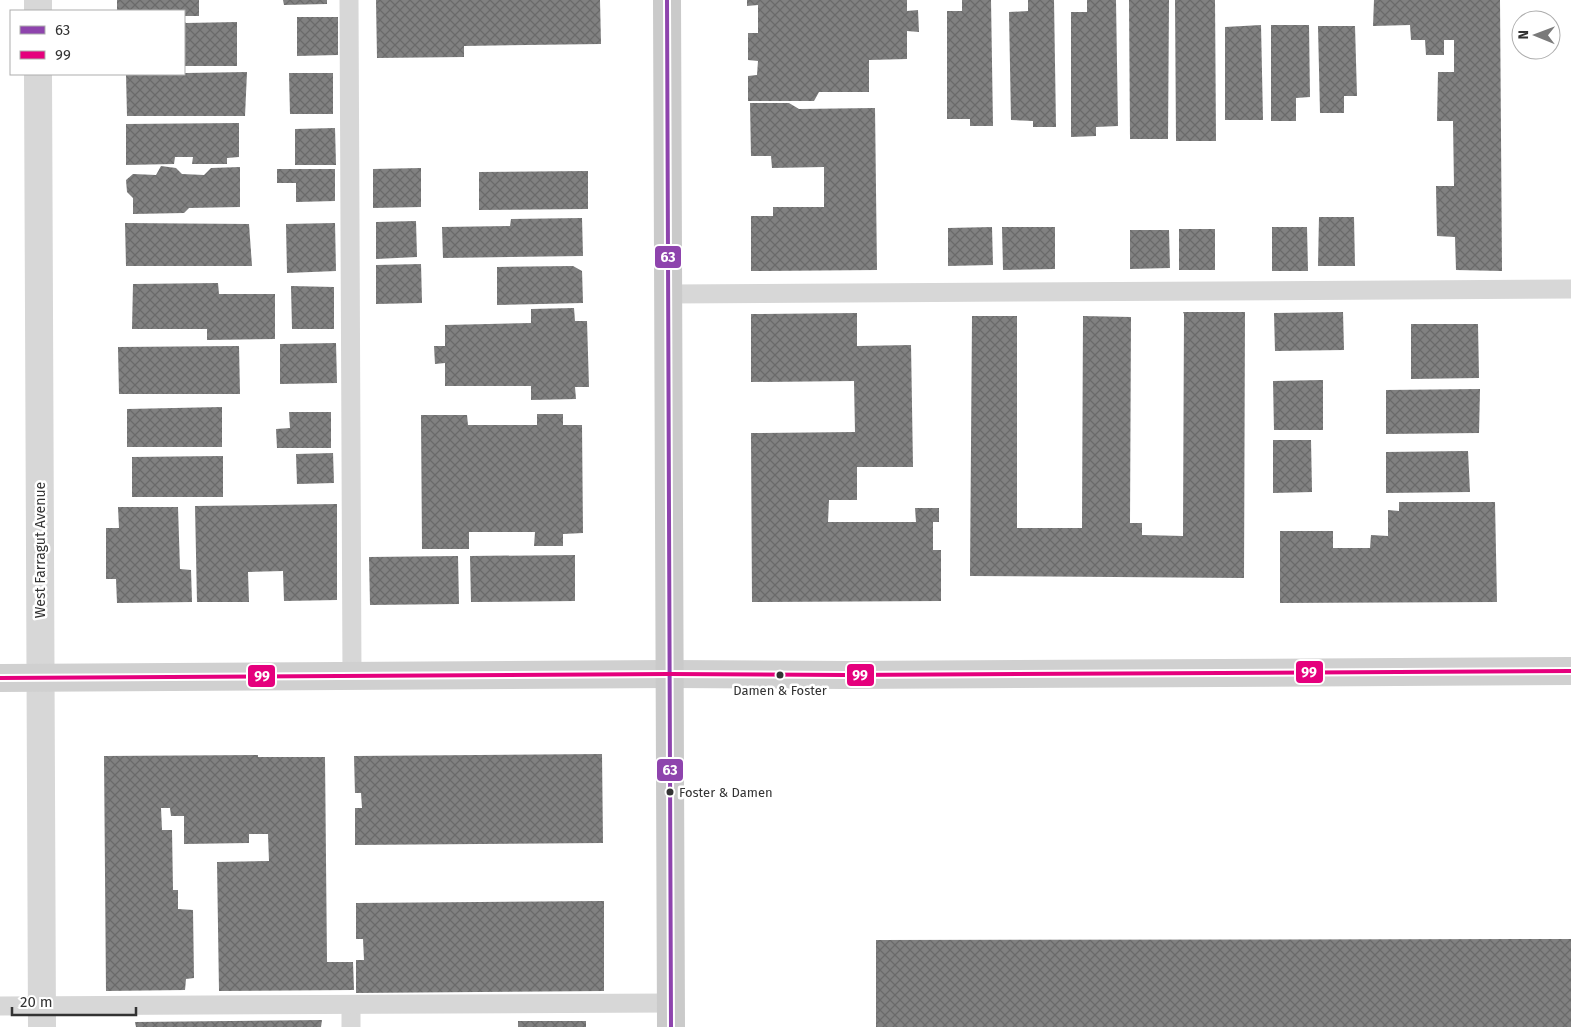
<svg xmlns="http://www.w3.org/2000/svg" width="1571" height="1027" viewBox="0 0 1571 1027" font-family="'Fira Sans',sans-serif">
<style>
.building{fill:url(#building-cross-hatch)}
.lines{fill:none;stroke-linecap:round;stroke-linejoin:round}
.lane{stroke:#d7d7d7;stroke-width:19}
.street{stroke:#d7d7d7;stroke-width:28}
.secondary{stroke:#d0d0d0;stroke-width:28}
.primary{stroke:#cacaca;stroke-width:28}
.bus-1-casing{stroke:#fff;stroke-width:8}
.bus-2-casing{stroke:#fff;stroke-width:8}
.bus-1{stroke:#8e44ad;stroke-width:4}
.bus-2{stroke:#e5007d;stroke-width:4}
.bus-dot{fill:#333;stroke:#fff;stroke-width:2}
.labels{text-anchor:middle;stroke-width:5;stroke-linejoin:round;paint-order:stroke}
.bus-label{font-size:13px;fill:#333;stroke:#fff}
.street-label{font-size:14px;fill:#333;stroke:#fff}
.line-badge{stroke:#fff;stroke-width:2}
.badge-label{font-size:14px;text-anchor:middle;font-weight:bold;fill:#fff}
</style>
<defs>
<pattern id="building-cross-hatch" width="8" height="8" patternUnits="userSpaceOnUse" patternTransform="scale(1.25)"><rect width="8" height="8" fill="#818181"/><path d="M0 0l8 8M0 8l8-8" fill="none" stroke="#6a6a6a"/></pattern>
</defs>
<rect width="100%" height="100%" fill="#fff"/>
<!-- building -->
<g class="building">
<polygon points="117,0 199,0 199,16 184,16 184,11 117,11"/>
<polygon points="283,0 327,0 327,4 284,5"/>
<polygon points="376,0 600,0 601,44 464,46 464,57 377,58"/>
<polygon points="747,0 907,0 907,11 918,10 919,32 907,31 907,59 869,60 869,92 819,92 814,101 748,101 748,76 757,75 758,61 748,60 748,33 758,33 758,5 747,6"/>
<polygon points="962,0 991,0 993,126 970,126 970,119 947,119 947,11 962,11"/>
<polygon points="1028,0 1054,0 1056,127 1033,127 1033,121 1011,120 1009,12 1028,11"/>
<polygon points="1087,0 1116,0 1118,126 1096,127 1096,136 1071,137 1071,12 1087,12"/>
<polygon points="1129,0 1169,0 1168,139 1130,139"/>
<polygon points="1175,0 1215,0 1216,141 1176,141"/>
<polygon points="1374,0 1500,0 1502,271 1456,270 1455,237 1437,236 1436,186 1454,186 1453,121 1437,121 1438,72 1454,72 1454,40 1444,40 1444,55 1426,55 1425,40 1411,40 1410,25 1373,26"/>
<polygon points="297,17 338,17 338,55 297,56"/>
<polygon points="184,21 186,23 237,22 237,66 184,66"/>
<polygon points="1261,25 1263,120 1225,120 1225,27"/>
<polygon points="1271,25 1309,25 1310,97 1296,98 1296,121 1271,121"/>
<polygon points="1318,26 1355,26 1357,96 1344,96 1344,113 1320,113"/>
<polygon points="247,72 245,116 127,116 126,74"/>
<polygon points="289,73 333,73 333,114 290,114"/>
<polygon points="750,103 789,103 799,109 875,108 877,270 751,271 751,216 773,216 773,207 824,207 824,167 772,168 771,156 751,156"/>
<polygon points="239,123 239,157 227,158 227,164 192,164 193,157 175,157 174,164 126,165 126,124"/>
<polygon points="335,128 336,165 295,165 295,129"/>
<polygon points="161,166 176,168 182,174 204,175 211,168 240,167 240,207 189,208 184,213 133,214 133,198 127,192 126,180 133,174 156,175"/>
<polygon points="421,168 421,207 373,208 373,169"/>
<polygon points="277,169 335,169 335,201 296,202 296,183 277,183"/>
<polygon points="588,171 588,209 479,210 479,172"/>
<polygon points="1319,217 1354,217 1355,266 1318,266"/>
<polygon points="582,218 583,256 443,258 442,227 510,226 511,219"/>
<polygon points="416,221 417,257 376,259 376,222"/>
<polygon points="125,223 249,224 252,266 126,266"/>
<polygon points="335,223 336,271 287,273 286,224"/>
<polygon points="992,227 993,265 948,266 948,228"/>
<polygon points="1002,227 1055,227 1055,269 1003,270"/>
<polygon points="1272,227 1307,227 1308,271 1272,271"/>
<rect x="1179" y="229" width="36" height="41"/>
<polygon points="1130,230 1169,230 1170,268 1130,269"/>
<polygon points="421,264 422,303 376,304 376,265"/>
<polygon points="573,266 582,271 583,303 497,305 497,267"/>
<polygon points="218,283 219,294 275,294 275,339 207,340 207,329 132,329 133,284"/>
<polygon points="291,286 334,287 334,329 292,329"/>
<polygon points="574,308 575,321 587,321 589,387 575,387 576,399 531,400 531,386 445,386 445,363 435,364 434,346 445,346 445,325 531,323 531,309"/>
<polygon points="1183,312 1245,312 1244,578 970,576 972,316 1017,316 1017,528 1082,528 1083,316 1131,317 1130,523 1142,523 1142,535 1183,536 1184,314"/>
<polygon points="1343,312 1344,350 1275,351 1274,313"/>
<polygon points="857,313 857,346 911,345 913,467 857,467 857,500 829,500 828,522 916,522 915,508 939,508 939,522 933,522 933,550 941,550 941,601 752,602 751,433 855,432 854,381 751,382 751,314"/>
<polygon points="1411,324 1478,324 1479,378 1411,379"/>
<polygon points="336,343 337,383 280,384 280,344"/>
<polygon points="239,346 240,394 119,394 118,347"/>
<polygon points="1323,380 1323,430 1274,430 1273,381"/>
<polygon points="1480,389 1479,433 1386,434 1386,390"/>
<polygon points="222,407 222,447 127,447 127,409"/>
<polygon points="289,412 331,412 331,448 277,448 276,429 290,428"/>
<polygon points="537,414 563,414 563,425 582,425 583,533 563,534 563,546 534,546 535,532 469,532 469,549 422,549 421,415 467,415 468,425 537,425"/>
<polygon points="1273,440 1311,440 1312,492 1273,493"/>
<polygon points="1468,451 1470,492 1386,493 1386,452"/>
<polygon points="333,453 334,483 297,484 296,454"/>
<polygon points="223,456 223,497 132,497 132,457"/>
<polygon points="1399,502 1495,502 1497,602 1280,603 1280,531 1333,531 1333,548 1370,548 1371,535 1388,536 1388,510 1399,511"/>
<polygon points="337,504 337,600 284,601 283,571 248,572 249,602 197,602 195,506"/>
<polygon points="118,507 178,507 180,569 191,570 192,602 117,603 116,579 106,579 106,528 119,528"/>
<polygon points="575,555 575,601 471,602 470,556"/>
<polygon points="458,556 459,604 370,605 369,557"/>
<polygon points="602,754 603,843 355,845 355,808 362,808 361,793 355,793 354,756"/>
<polygon points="258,755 258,757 325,757 327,962 353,962 354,990 219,991 217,862 269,861 268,834 249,834 249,843 184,844 184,816 171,816 170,808 161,808 162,830 172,830 173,890 178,890 178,909 193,910 194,978 186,979 185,990 106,991 104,756"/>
<polygon points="604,901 604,991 356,993 356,960 364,960 363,939 356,939 356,903"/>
<polygon points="1571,939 1571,1027 876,1027 876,940"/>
<polygon points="322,1020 321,1027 136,1027 135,1022"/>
<rect x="518" y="1021" width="68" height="6"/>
</g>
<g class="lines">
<!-- lane -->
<g class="lane">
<polyline points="349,0 352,676"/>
<polyline points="668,294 1571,289"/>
<polyline points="351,1005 351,1027"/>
<polyline points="0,1006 671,1003"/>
</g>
<!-- street -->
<g class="street">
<polyline points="38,0 38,11"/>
<polyline points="38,74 42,1027"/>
</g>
<!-- secondary -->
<polyline class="secondary" points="0,678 669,674 846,675 1571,671"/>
<!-- primary -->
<polyline class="primary" points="667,0 671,1027"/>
<defs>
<polyline id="bus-1" points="667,0 671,1027"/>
<polyline id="bus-2" points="0,678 669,674 846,675 1571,671"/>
</defs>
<!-- bus-1 casing -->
<use href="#bus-1" class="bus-1-casing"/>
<!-- bus-2 casing -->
<use href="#bus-2" class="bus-2-casing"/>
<!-- bus-1 -->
<use href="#bus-1" class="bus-1"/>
<!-- bus-2 -->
<use href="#bus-2" class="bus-2"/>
</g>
<!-- markers -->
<g class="bus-dot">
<circle cx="780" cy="675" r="4.5"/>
<circle cx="670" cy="792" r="4.5"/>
</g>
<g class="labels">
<!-- bus labels -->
<g class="bus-label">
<text x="780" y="695">Damen &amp; Foster</text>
<text x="679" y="797" text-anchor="start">Foster &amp; Damen</text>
</g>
<!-- street labels -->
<g class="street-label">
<text transform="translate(40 550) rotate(-90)" y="5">West Farragut Avenue</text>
</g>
</g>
<g class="line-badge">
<rect x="654" y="245" width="28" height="24" rx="5" fill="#8e44ad"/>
<rect x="1295" y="660" width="29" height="24" rx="5" fill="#e5007d"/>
<rect x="846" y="663" width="29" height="24" rx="5" fill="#e5007d"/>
<rect x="247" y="664" width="29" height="24" rx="5" fill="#e5007d"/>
<rect x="656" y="758" width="28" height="24" rx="5" fill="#8e44ad"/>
</g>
<g class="badge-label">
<text x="668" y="262">63</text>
<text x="1309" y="677">99</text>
<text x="860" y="680">99</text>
<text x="262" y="681">99</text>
<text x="670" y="775">63</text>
</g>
<!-- legend -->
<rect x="10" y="10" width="175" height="65" fill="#ffffff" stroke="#adadad"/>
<rect x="20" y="26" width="25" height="8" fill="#8e44ad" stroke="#adadad"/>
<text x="55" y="35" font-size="15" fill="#333333">63</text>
<rect x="20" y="51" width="25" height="8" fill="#e5007d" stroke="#adadad"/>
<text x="55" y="60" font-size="15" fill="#333333">99</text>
<!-- north arrow -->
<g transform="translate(1536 35) rotate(271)"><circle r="24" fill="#ffffff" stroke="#adadad"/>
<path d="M0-4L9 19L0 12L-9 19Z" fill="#7a7a7a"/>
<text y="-8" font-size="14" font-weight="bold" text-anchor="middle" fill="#333333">N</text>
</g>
<!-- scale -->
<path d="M12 1007v8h124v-8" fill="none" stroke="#333333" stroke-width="2.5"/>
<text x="20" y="1007" font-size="15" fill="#333333" stroke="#ffffff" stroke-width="4" paint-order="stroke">20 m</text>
</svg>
